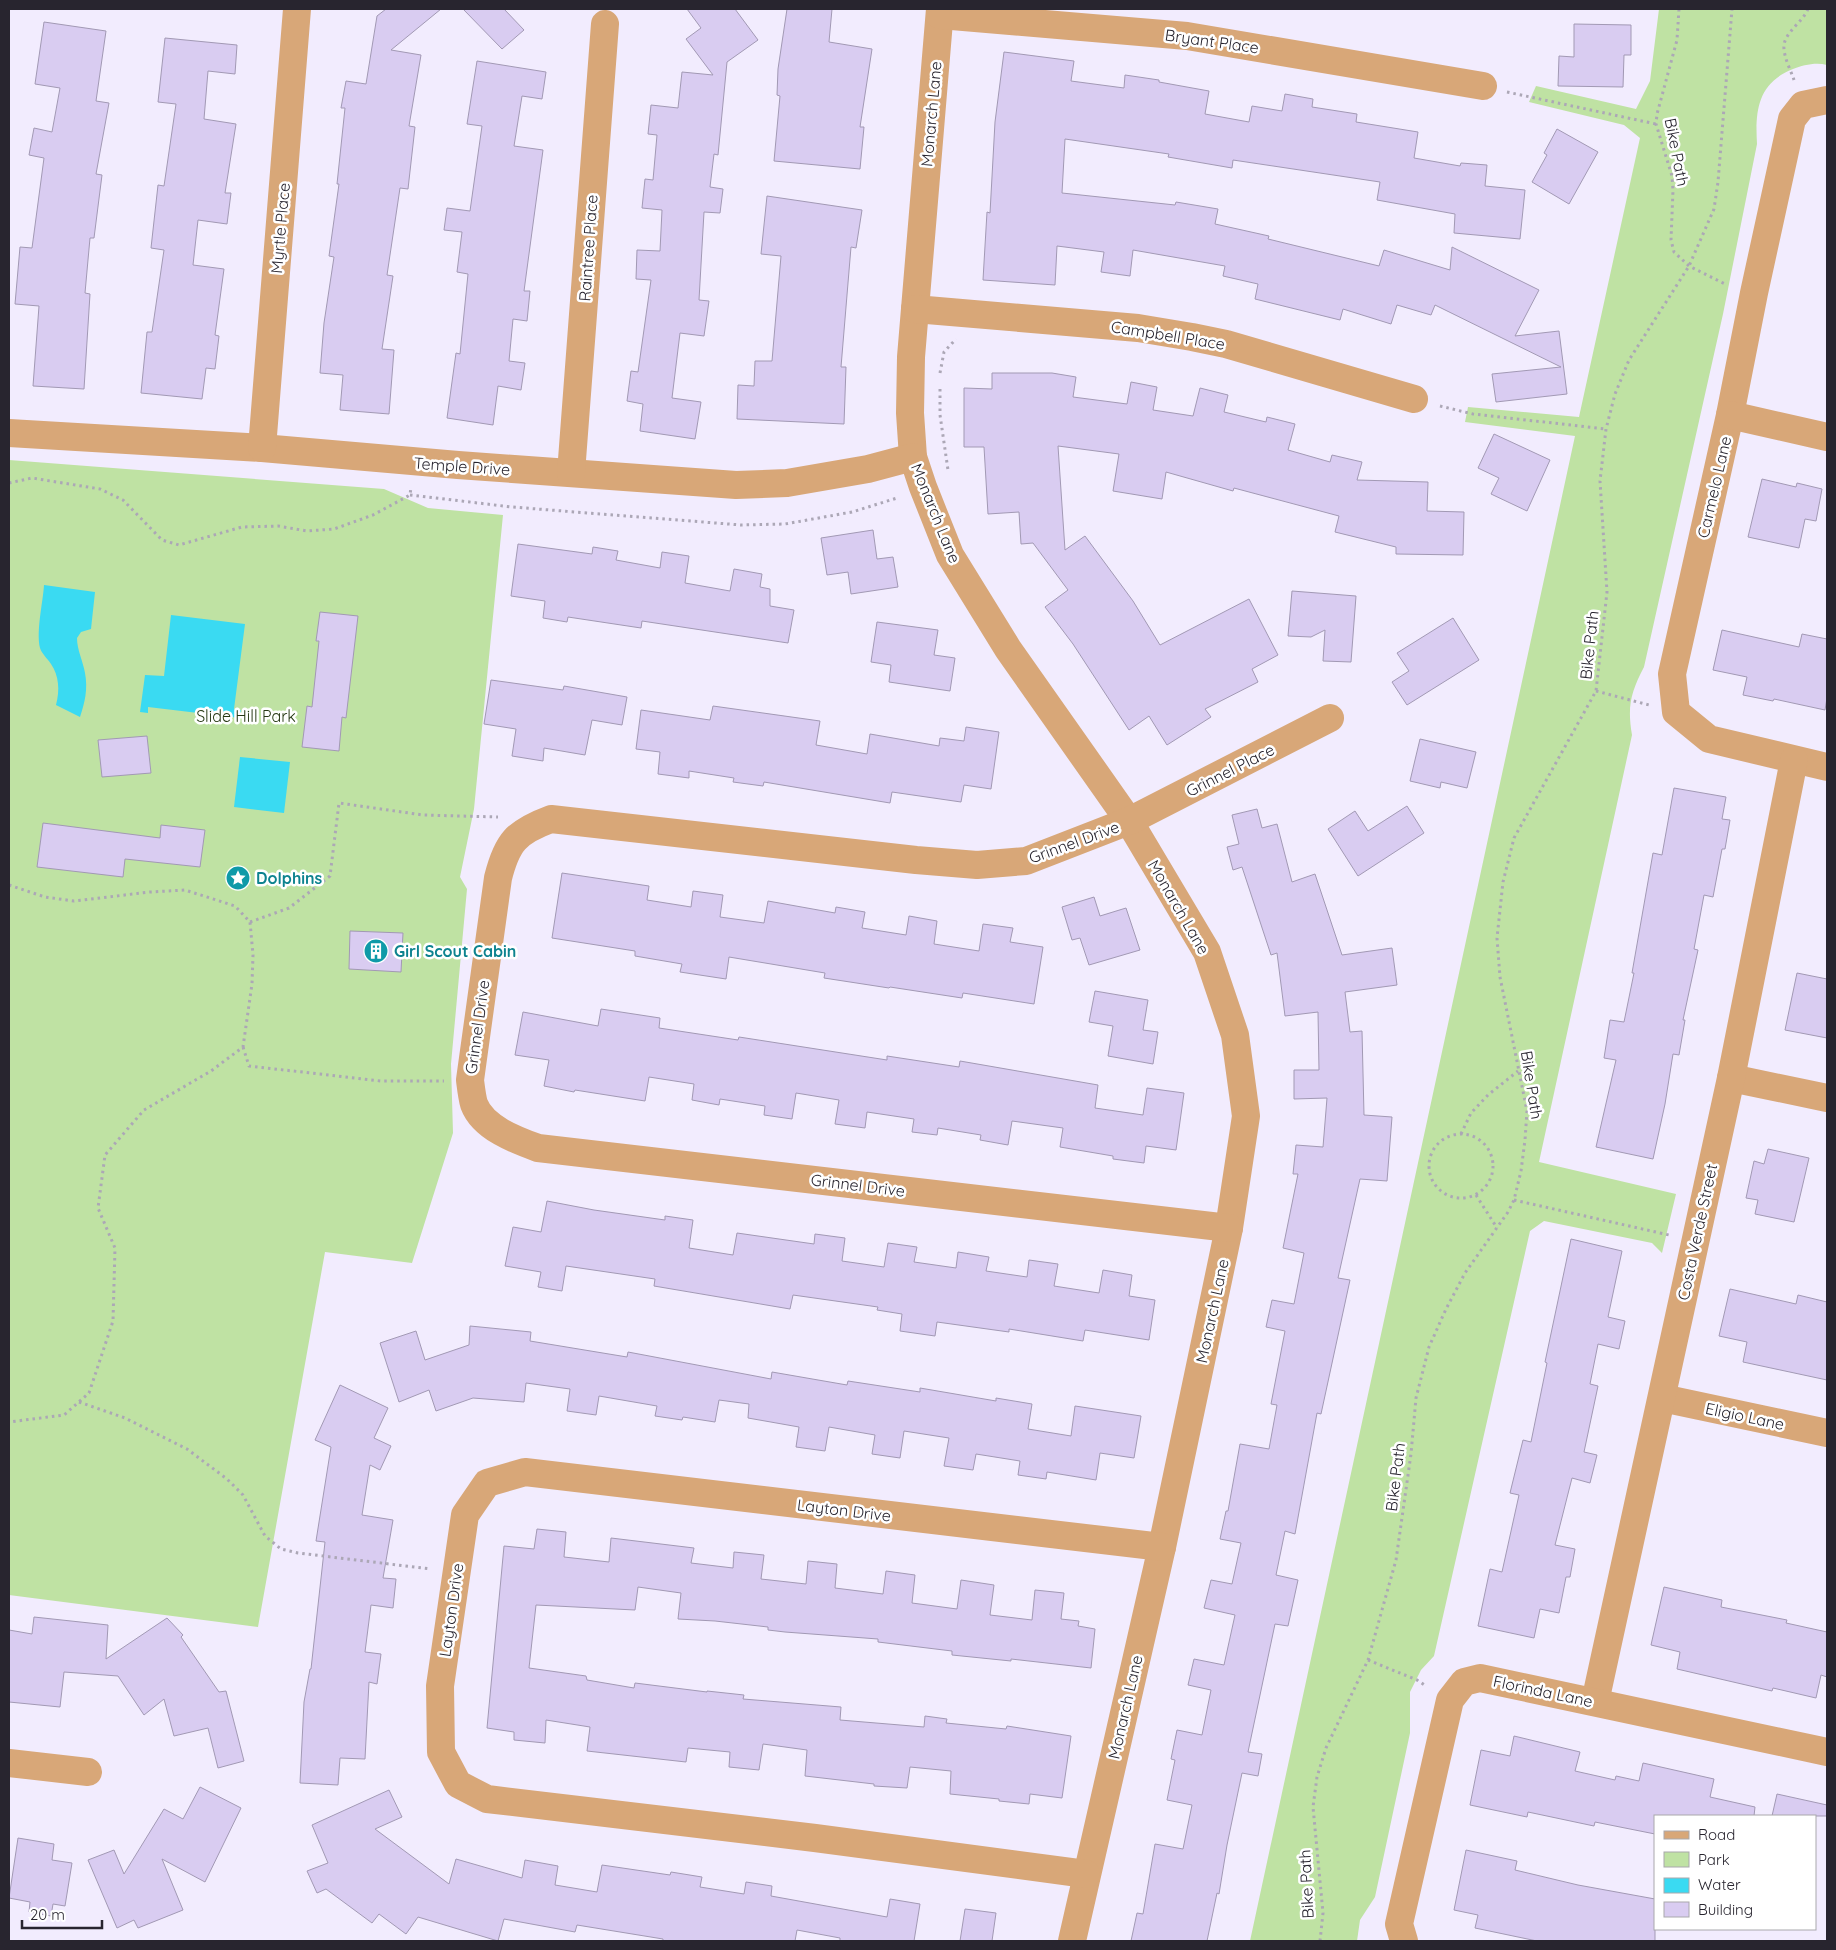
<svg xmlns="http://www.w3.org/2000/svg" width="1836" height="1950" viewBox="0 0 1836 1950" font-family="Quicksand,sans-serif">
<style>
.green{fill:#bfe2a3}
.water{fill:#3adaf2}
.building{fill:#d9ccf1;stroke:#a299b4}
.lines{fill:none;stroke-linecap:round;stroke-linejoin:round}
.path{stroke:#aca7b6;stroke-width:3;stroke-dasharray:2.5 4;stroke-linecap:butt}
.minor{stroke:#d8a778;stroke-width:28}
.labels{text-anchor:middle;stroke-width:5;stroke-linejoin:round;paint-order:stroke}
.street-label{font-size:16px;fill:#28252f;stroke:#fff}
.park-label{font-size:16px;fill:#253712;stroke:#fff}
.culture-label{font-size:16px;font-weight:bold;fill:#0d838f;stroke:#fff;text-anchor:start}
</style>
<rect width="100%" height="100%" fill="#f2ecfe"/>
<!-- green -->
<g class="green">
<path d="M1659,9H1827V65C1816,62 1803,65 1793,69C1758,83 1755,110 1757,144L1723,314L1644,667C1631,692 1627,706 1632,735L1539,1162L1676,1194L1662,1253L1652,1243L1544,1221L1530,1231L1434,1656L1421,1670L1410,1692V1733L1375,1897L1360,1920L1357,1941H1250L1575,436L1465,422L1468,407L1579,417L1640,138L1624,125L1529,102L1536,86L1636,109L1650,81Z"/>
<polygon points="9,460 384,489 428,508 503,515 474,809 460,877 467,889 451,1064 453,1133 412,1263 325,1252 258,1627 9,1595"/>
</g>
<!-- water -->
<g class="water">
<path d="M44,585L95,592L91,629L81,632L77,638C77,650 83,661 85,673C88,689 85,702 80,717L56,705C60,690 59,676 51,664C47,658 42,654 40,648C36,631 43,602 44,585Z"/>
<polygon points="171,615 245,624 234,709 241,710 240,718 148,707 148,713 140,712 145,675 164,676"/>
<polygon points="240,757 290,762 284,813 234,807"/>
</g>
<!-- building -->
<g class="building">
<polygon points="386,9 441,9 391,50 421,55 409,126 415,127 408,189 400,188 387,275 393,276 382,349 394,350 389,414 340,410 343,375 320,373 324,323 334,257 329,256 339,184 337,184 345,108 341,108 346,81 366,84 377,16"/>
<polygon points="463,9 504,9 524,30 502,49"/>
<polygon points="687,9 735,9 758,40 727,62 718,155 714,154 710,187 723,189 720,213 704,212 699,300 709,301 704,336 680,333 672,398 701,402 695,439 640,431 643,404 627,401 631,371 638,372 651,280 636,279 637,250 660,251 662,210 642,208 645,179 653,180 657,135 648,134 651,105 678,108 682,72 713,75 686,39 701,28"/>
<polygon points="787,9 832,9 829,42 872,49 860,127 864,127 860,169 774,161 780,96 777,95 778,69"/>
<polygon points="44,22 106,31 96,101 109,103 96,174 102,175 94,238 90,238 85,293 90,294 84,389 33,386 39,306 15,304 20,247 32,248 44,158 29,155 34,128 52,132 60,88 35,84"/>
<polygon points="1574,24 1631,25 1631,55 1624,55 1623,87 1558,86 1559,56 1574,57"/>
<polygon points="165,38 237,45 235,74 208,71 204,119 236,124 225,193 231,193 227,224 198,220 193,265 224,269 215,335 219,336 215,369 206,368 202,399 141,393 147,332 152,332 164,250 151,248 158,185 164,186 176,104 158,102"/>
<polygon points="1004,52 1074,61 1071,81 1124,88 1125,75 1159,80 1159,82 1209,91 1205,114 1249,122 1252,106 1282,111 1285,94 1313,99 1312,107 1357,114 1356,122 1418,132 1414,158 1460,166 1461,163 1487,165 1485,186 1525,190 1520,239 1454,233 1455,214 1377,200 1380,182 1233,160 1232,168 1168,157 1169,154 1065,139 1062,193 1175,205 1176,202 1218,209 1215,224 1269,236 1268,239 1379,266 1384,250 1450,270 1452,247 1539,290 1515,336 1559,331 1567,394 1496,402 1492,374 1561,367 1435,305 1431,315 1397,305 1391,324 1343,309 1340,320 1255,299 1258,284 1223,276 1225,266 1133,250 1130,276 1101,272 1104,252 1057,246 1055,285 983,280 987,212 990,213 995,122"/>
<polygon points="477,61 546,72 542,99 522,96 514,146 543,150 524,291 530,291 527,321 513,319 509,361 525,363 521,390 498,386 493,425 447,418 456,353 460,354 468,274 457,272 462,232 444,230 447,208 470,211 482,126 467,124"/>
<polygon points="1557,129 1598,152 1569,204 1532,182 1547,155 1544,153"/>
<polygon points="767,196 862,210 856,248 851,247 841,367 846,367 844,424 737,419 738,385 754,386 755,361 772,361 781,256 761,254"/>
<polygon points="992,373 1052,373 1076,377 1073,397 1127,404 1131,382 1157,387 1153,410 1193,416 1200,388 1228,395 1224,412 1266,422 1267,417 1295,424 1288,450 1330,462 1332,455 1362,462 1357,480 1428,482 1427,511 1464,512 1463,555 1396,554 1396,547 1335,532 1339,516 1234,488 1233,491 1166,472 1162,499 1113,491 1119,454 1058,446 1065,550 1085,536 1133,601 1160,645 1249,599 1278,655 1252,669 1258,682 1205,709 1211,717 1167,745 1149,716 1129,730 1073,644 1045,607 1068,590 1033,543 1021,544 1019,512 988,514 984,447 964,447 964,388 992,389"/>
<polygon points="1494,434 1550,460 1527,511 1491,494 1499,478 1478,468"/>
<polygon points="1762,479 1796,487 1797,483 1822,489 1816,521 1805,519 1799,548 1748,537"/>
<polygon points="873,530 877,559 893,557 898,587 851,594 848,572 827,575 821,538"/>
<polygon points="518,544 592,554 593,547 618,551 616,560 660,568 662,552 689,556 685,583 730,591 734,569 762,574 760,587 770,589 770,606 794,610 788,643 642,621 641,628 568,617 567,622 543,618 545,601 511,596"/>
<polygon points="1292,591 1356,596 1351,662 1323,661 1325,630 1311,637 1288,636"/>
<polygon points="320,612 358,616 346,718 342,717 339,751 302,747 307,706 312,707 319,641 316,641"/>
<polygon points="1453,618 1479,660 1407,705 1392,682 1409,671 1397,653"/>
<polygon points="877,622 938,630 934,655 955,658 950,691 889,682 891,665 871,662"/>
<polygon points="1722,630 1799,647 1802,634 1827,639 1827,698 1825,710 1774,699 1773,701 1743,695 1747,677 1713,670"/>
<polygon points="491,680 563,690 564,686 627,697 622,725 592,720 585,755 544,748 543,761 512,756 516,729 484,724"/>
<polygon points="713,706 820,721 816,745 867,754 870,734 939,746 940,738 964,741 966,727 999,732 991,789 964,785 961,802 892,792 890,803 764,782 763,786 733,782 734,778 689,771 689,778 658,774 660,752 636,749 641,710 710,720"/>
<polygon points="147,736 151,773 102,777 98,740"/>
<polygon points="1420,739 1476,752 1467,788 1441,782 1440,788 1410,781"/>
<polygon points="1674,788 1726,797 1722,819 1730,820 1725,849 1722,849 1713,897 1704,895 1694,949 1698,950 1683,1020 1685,1020 1679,1055 1673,1054 1665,1104 1653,1159 1596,1147 1616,1060 1604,1058 1610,1020 1624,1022 1634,973 1632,973 1653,853 1662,855"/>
<polygon points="1407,806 1424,833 1358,876 1328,829 1355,811 1368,831"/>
<polygon points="1257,809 1262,828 1277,824 1292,882 1315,874 1342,955 1392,948 1397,985 1345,992 1350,1032 1362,1031 1364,1115 1392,1117 1387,1181 1360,1179 1338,1278 1350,1280 1321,1414 1317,1413 1295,1534 1285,1531 1276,1575 1298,1580 1288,1626 1275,1624 1248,1752 1262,1754 1258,1776 1242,1773 1227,1845 1219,1894 1217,1893 1207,1941 1131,1941 1137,1913 1143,1914 1155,1844 1183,1849 1192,1805 1167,1800 1175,1760 1171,1759 1177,1730 1202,1735 1211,1690 1188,1685 1194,1659 1224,1665 1235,1615 1204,1608 1211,1580 1232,1584 1241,1543 1220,1539 1226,1511 1228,1511 1240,1444 1269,1449 1277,1405 1271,1404 1285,1331 1266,1327 1272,1300 1294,1304 1304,1253 1283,1248 1298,1174 1293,1174 1296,1145 1323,1147 1327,1098 1294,1099 1294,1070 1319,1070 1318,1012 1285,1016 1277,953 1271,955 1242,867 1233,870 1227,847 1239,844 1232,815"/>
<polygon points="43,823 160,838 161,825 205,830 200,867 125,859 123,877 37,867"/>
<polygon points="562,873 649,886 647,900 691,907 693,891 723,895 720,917 764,923 768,901 835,913 836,907 865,912 862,928 906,935 909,916 937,921 934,944 979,951 983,924 1013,928 1010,942 1043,947 1034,1004 963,993 962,998 890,987 889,988 824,978 825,973 729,957 726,979 680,972 682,964 635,956 635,951 552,938"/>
<polygon points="1094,897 1100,916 1126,908 1140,950 1089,965 1080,938 1072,940 1062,907"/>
<polygon points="350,931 403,933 401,972 349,969"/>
<polygon points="1797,973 1827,979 1827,1038 1785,1030"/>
<polygon points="1095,991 1148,1000 1143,1030 1158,1032 1153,1064 1108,1056 1113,1026 1089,1022"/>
<polygon points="601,1009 660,1018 659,1028 738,1040 739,1037 887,1060 887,1056 959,1067 960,1061 1098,1085 1095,1108 1143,1115 1147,1088 1184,1093 1176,1150 1146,1146 1144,1163 1113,1159 1113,1156 1060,1147 1063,1128 1012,1121 1008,1145 980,1140 981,1135 938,1128 937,1135 912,1132 914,1119 867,1112 865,1128 835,1124 839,1100 796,1093 792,1119 764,1115 765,1106 720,1099 719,1105 692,1100 694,1084 649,1077 645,1101 575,1090 574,1092 544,1086 549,1060 515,1055 523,1012 598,1026"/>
<polygon points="1768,1149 1809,1158 1794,1222 1755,1214 1758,1200 1746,1198 1754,1161 1764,1164"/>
<polygon points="547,1201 594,1210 665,1220 665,1216 693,1220 689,1248 733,1255 737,1233 814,1244 815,1234 845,1238 842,1261 884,1267 888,1243 917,1247 914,1262 956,1268 958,1252 989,1257 986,1271 1027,1277 1029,1260 1058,1264 1054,1286 1099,1293 1103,1270 1132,1275 1129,1296 1155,1300 1149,1340 1085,1330 1083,1341 1009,1329 1009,1332 937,1322 935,1336 900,1331 902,1314 877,1310 878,1307 793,1295 790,1309 654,1286 655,1279 566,1266 562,1291 538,1287 541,1272 505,1266 513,1227 541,1232"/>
<polygon points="1571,1239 1622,1251 1608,1317 1625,1321 1619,1349 1598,1344 1590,1384 1598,1386 1584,1452 1597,1455 1590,1483 1572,1478 1555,1545 1575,1549 1570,1577 1566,1577 1559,1613 1540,1609 1534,1638 1478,1626 1490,1569 1502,1572 1519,1495 1510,1493 1523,1440 1531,1442 1547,1363 1545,1362"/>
<polygon points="1730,1289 1796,1304 1798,1295 1827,1302 1827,1380 1743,1362 1747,1342 1719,1336"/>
<polygon points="470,1326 531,1332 530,1341 627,1357 628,1352 771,1379 772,1372 847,1385 848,1381 920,1392 920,1388 996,1401 996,1398 1032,1404 1028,1429 1071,1436 1075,1406 1141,1416 1134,1458 1100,1453 1096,1480 1047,1472 1046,1479 1018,1475 1020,1461 976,1454 973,1470 944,1466 949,1438 904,1431 900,1458 872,1454 875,1435 829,1427 825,1451 796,1447 799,1427 748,1418 749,1404 719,1400 715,1422 683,1417 682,1420 655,1416 657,1406 599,1396 596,1415 567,1411 570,1389 526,1383 524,1402 473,1398 436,1411 429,1390 399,1402 380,1343 416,1331 425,1360 469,1345"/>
<polygon points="340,1385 388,1408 374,1438 391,1446 380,1470 370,1465 362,1515 393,1520 383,1578 396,1579 393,1608 371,1605 365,1652 381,1654 377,1684 369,1682 365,1759 340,1758 338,1785 300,1783 304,1702 310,1669 311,1669 325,1542 316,1541 331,1447 315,1440"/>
<polygon points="537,1529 566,1532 564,1557 609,1562 611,1538 694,1548 691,1563 733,1568 734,1552 764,1555 761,1579 806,1584 808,1561 837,1564 835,1588 883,1594 886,1571 915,1575 912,1603 957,1609 961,1580 994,1585 990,1615 1032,1620 1035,1590 1064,1593 1061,1619 1079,1621 1078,1626 1095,1629 1091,1668 1011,1659 1011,1661 952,1655 952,1651 878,1642 878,1639 785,1632 768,1630 768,1627 715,1621 678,1619 681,1593 638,1587 635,1610 536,1605 529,1668 586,1676 587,1680 634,1688 635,1683 707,1692 707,1691 744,1695 743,1699 841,1707 840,1720 924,1727 925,1716 947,1719 946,1723 1006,1729 1007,1726 1071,1736 1062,1798 1030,1794 1029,1804 999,1801 999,1799 950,1794 951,1771 910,1767 907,1788 874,1786 874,1784 805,1776 807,1750 763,1744 759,1770 729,1767 730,1752 688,1748 686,1762 587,1751 590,1727 546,1720 545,1743 514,1740 514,1732 487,1728 504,1546 534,1549"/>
<polygon points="1664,1587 1722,1600 1721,1607 1787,1620 1786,1623 1827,1632 1827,1677 1821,1675 1816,1698 1773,1688 1772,1691 1677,1669 1680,1652 1651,1645"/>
<polygon points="34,1617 108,1625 106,1659 167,1618 183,1635 181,1637 219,1692 226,1691 244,1761 218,1768 208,1728 174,1736 164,1699 144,1715 118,1676 64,1672 60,1707 9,1702 9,1630 32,1634"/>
<polygon points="1514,1736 1580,1752 1575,1771 1615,1780 1616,1776 1639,1781 1643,1763 1714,1779 1710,1797 1755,1807 1754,1816 1655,1816 1655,1834 1595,1822 1594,1826 1528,1812 1527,1817 1470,1805 1481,1750 1510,1756"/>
<polygon points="200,1787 241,1808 205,1882 162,1859 183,1910 138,1928 134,1920 117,1928 88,1860 114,1850 124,1874 164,1809 183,1819"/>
<polygon points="389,1790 402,1817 375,1829 449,1884 456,1859 522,1878 525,1860 558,1866 555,1885 597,1892 602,1865 670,1875 671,1872 702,1877 700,1887 744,1894 746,1882 772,1886 771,1896 887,1917 890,1899 920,1904 914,1941 840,1941 840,1938 797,1930 795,1941 663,1941 663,1939 577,1925 575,1932 504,1919 498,1941 418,1917 406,1934 379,1914 372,1923 326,1889 317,1893 307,1871 328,1863 312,1825"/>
<polygon points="1777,1794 1827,1805 1827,1816 1772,1816"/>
<polygon points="18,1838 54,1844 52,1860 72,1863 65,1906 53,1904 51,1916 29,1912 30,1902 9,1898"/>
<polygon points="1466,1850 1517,1861 1515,1870 1578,1885 1655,1899 1655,1941 1537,1941 1475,1928 1478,1915 1454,1910"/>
<polygon points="965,1909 996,1913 992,1941 960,1941"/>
</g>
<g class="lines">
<!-- path -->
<g class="path">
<polyline points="1679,9 1677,40 1657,114 1656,124 1672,176 1673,190 1671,240 1674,252 1689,266 1727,285"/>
<path d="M1794,80C1791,71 1785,60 1784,49C1782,34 1803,22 1808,9"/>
<polyline points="1507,92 1656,124"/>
<polyline points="940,373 944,352 956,339"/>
<polyline points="940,389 940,415 948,470"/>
<polyline points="1440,406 1473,414 1606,429"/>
<polyline points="9,483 32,478 100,489 123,500 162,540 179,545 242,527 278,526 307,531 334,529 373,515 410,495 411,487"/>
<polyline points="410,495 512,507 741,525 785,524 852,512 897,498"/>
<polyline points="1596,691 1649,705"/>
<polyline points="9,885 45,897 74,901 150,892 185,890 235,906 250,922 253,955 252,984 243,1047 211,1071 144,1110 105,1155 98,1208 115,1248 113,1321 89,1393 64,1415 9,1422"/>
<polyline points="250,922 289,908 330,876 339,803 423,815 498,817"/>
<polyline points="243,1047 249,1066 381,1081 444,1081"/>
<circle cx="1461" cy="1166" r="32"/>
<polyline points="1461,1134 1471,1113 1488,1095 1518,1071"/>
<polyline points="1476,1195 1497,1228"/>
<polyline points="1514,1200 1669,1235"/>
<polyline points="79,1402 125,1418 187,1449 227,1479 243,1495 265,1536 281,1549 298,1553 431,1569"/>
<polyline points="1368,1660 1417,1680 1426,1686"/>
<polyline points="1320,1941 1323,1913 1313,1807 1317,1777 1326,1748 1368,1660 1396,1560 1411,1454 1416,1398 1429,1347 1446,1309 1465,1273 1508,1212 1514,1200 1521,1171 1525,1140 1527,1111 1500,977 1497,938 1503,882 1514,838 1596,691 1607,592 1600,481 1606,429 1615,394 1629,360 1689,266 1714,209 1718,182 1732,9"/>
</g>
<!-- minor -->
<g class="minor">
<polyline points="940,9 911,357 910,413 913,457 923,487 950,555 1008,649 1129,821 1207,952 1235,1035 1246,1116 1229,1228 1162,1547 1072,1941"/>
<polyline points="940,15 1187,36 1483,86"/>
<polyline points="1827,100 1803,105 1792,119 1754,293 1730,415 1672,674 1676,712 1709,739 1827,767"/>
<polyline points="915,309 1138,328 1192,337 1226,344 1414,399"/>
<polyline points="1730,415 1827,437"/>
<polyline points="9,433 262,448 458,465 736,485 787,483 868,469 913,457"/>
<polyline points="262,448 297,9"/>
<polyline points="571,473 605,24"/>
<polyline points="1731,1078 1827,1098"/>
<path d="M1229,1228L538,1148C516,1140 483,1128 474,1104C472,1097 471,1088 470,1080L498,878C507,842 516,832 551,819L916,860L977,865L1026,861L1129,821L1330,718"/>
<polyline points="1662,1398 1827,1433"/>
<polyline points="1595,1702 1731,1078 1794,760"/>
<polyline points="9,1763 88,1772"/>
<polyline points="1086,1874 815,1838 487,1799 458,1784 441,1752 440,1686 465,1515 487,1483 525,1472 1162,1547"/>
<polyline points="1404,1941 1399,1924 1450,1700 1464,1682 1480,1678 1827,1752"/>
</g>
</g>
<!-- icons -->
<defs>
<symbol id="sight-disc" viewBox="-11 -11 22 22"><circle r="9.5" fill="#0f9aa8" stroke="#fff"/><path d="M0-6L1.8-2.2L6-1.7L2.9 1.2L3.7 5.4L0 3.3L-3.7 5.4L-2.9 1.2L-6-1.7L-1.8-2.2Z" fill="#fff"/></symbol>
<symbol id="building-disc" viewBox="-11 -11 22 22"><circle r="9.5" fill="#0f9aa8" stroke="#fff"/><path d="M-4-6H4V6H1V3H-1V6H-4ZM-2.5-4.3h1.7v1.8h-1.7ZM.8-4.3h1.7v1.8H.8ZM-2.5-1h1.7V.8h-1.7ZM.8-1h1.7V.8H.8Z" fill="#fff"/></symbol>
</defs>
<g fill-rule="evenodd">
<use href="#sight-disc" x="224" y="864" width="28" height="28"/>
<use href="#building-disc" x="362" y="937" width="28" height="28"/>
</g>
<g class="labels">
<!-- street labels -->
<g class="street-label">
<text transform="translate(1212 41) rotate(8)" y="6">Bryant Place</text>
<text transform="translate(931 114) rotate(-85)" y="6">Monarch Lane</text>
<text transform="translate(1677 152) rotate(79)" y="6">Bike Path</text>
<text transform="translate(280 228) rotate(-85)" y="6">Myrtle Place</text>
<text transform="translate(588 248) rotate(-86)" y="6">Raintree Place</text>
<text transform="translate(1168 335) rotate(9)" y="6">Campbell Place</text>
<text transform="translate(462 466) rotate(4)" y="6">Temple Drive</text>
<text transform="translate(1714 487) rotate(-77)" y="6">Carmelo Lane</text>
<text transform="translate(936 513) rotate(68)" y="6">Monarch Lane</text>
<text transform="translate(1589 645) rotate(-84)" y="6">Bike Path</text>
<text transform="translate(1230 770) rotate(-27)" y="6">Grinnel Place</text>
<text transform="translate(1074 842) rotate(-20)" y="6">Grinnel Drive</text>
<text transform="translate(1179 907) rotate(60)" y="6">Monarch Lane</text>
<text transform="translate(477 1027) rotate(-82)" y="6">Grinnel Drive</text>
<text transform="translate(1532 1085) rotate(81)" y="6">Bike Path</text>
<text transform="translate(858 1185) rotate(7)" y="6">Grinnel Drive</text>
<text transform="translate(1697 1232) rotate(-78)" y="6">Costa Verde Street</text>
<text transform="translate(1212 1311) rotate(-78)" y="6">Monarch Lane</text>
<text transform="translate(1745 1416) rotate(12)" y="6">Eligio Lane</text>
<text transform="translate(1395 1477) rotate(-83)" y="6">Bike Path</text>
<text transform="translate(844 1510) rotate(7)" y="6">Layton Drive</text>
<text transform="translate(451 1610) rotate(-82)" y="6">Layton Drive</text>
<text transform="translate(1543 1691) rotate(12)" y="6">Florinda Lane</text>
<text transform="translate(1125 1707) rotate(-77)" y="6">Monarch Lane</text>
<text transform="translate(1306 1884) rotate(-93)" y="6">Bike Path</text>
</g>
<!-- park labels -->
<g class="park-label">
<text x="246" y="722">Slide Hill Park</text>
</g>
<!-- culture labels -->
<g class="culture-label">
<text x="256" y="884">Dolphins</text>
<text x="394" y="957">Girl Scout Cabin</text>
</g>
</g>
<!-- border -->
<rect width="1836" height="1950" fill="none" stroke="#28252f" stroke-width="20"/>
<!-- legend -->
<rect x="1654" y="1815" width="162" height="115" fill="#ffffff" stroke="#a9a8ac"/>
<rect x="1664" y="1831" width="25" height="8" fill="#d8a778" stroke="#a9a8ac"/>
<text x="1698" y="1840" font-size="15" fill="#28252f">Road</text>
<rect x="1664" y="1852" width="25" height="15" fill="#bfe2a3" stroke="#a9a8ac"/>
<text x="1698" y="1865" font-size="15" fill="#28252f">Park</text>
<rect x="1664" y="1878" width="25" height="15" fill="#3adaf2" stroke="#a9a8ac"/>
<text x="1698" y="1890" font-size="15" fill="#28252f">Water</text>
<rect x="1664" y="1902" width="25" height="15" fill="#d9ccf1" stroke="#a9a8ac"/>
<text x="1698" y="1915" font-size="15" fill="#28252f">Building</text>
<!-- scale -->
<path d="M22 1920v8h80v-8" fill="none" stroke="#28252f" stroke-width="2.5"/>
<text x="30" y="1920" font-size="15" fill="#28252f" stroke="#ffffff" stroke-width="4" paint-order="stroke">20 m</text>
</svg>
